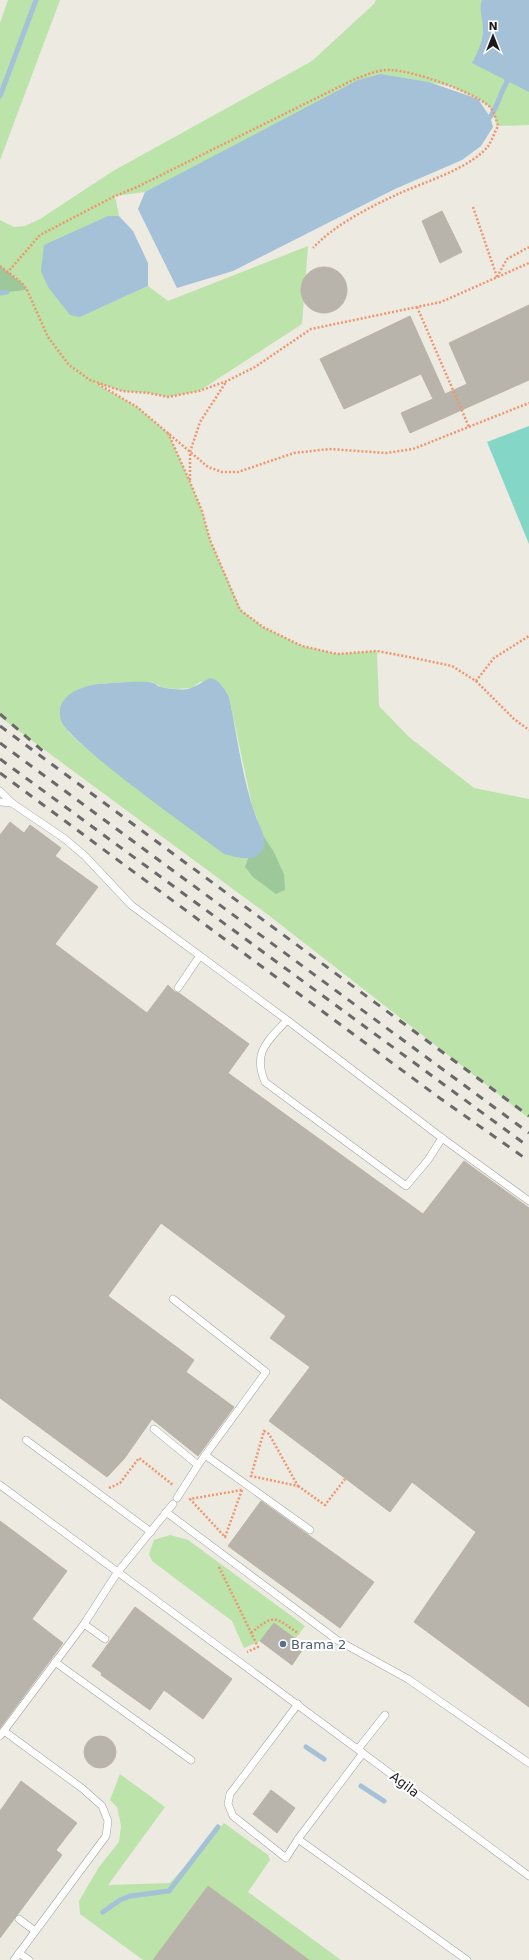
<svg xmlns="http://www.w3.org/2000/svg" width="529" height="1960" viewBox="0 0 529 1960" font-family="'DejaVu Sans',sans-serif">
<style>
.grass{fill:#bbe3aa;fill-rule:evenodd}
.forest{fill:#9dc899}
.pitch{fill:#84d6c7}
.water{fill:#a4c1d7}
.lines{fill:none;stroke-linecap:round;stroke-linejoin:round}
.stream{stroke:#a4c1d7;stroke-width:5}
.building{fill:#b8b3ab;stroke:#bcb4a5}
.lane-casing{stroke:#a2a2a2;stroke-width:8}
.path{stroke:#ee9670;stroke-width:2.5;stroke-dasharray:2 2;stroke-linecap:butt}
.lane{stroke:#fff;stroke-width:7}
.rail{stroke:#696969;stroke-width:3;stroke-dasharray:8 8;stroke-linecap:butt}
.service-dot{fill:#5c6f8a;stroke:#fff;stroke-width:1.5}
.labels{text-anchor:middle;stroke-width:4;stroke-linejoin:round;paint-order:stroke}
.service-label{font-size:13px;fill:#4e5e75;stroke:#fff;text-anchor:start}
.street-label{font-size:13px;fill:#1b1b1b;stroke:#fff}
</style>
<rect width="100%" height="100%" fill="#eceae1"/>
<!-- grass -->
<g class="grass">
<polygon points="8,0 60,0 0,160 0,23"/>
<path d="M376,0H529V125L498,126L490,107L478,99L450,86L381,74L145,192L115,196L119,216H108L80,317L148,286L168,301L308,246L302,324L199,391L168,397L149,393L122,391L93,382L137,407L168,433L190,482L202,511L210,540L241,610L263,627L302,646L337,654L377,651L379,706L409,737L474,788L529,799V1118L267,914L0,717V293L27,290L22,283L0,266V220L14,227L25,226L40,219L113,171L312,61L374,4ZM125,682H153L161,687L175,689L192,688L200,682L222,685L229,697L252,805L263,835L274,852L284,874L245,867L248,858L224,853L89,751L68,732L99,684Z"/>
<polygon points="170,1535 188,1540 305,1626 295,1639 274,1623 260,1641 244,1648 232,1621 152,1561 149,1554 154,1540"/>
<polygon points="120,1774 165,1807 108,1885 170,1883 224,1823 268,1855 270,1860 248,1892 341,1960 309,1960 208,1886 153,1960 143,1960 80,1914 79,1901 99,1867 119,1842 121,1826 117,1807 110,1800"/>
</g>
<!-- forest -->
<g class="forest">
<polygon points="0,266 22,283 27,290 0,293"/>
<polygon points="263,835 274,852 284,874 285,890 276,894 253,877 245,867 248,858 256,856 264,842"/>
</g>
<!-- pitch -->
<polygon class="pitch" points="529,426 529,544 487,442"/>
<!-- water -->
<g class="water">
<path d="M482,0H529V92L472,63C477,54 482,43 483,32C484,22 478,10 482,0Z"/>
<polygon points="381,74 429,82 478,99 490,117 493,127 481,146 462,160 395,189 233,271 177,288 138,209 145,192 358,80"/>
<polygon points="108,216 119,216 133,231 148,263 148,286 80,317 70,315 48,287 41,271 44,245"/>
<path d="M210,678C220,680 224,688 229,697C237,734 242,778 255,814C258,823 268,839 263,849C255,864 236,857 224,854C197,833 68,743 61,720C54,696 81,686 99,684C109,683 146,680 154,683C156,684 158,687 161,687C170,689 183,691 191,688C197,686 204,681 210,678Z"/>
</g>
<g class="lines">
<!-- stream -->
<g class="stream">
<polyline points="0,96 36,0"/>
<path d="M490,117C498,106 500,93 507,82L506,77"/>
<polyline points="0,293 7,292"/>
<polyline points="306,1747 324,1759"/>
<polyline points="361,1786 384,1801"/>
<polyline points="103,1912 120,1900 130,1896 169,1891 218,1827"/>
</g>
</g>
<!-- building -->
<g class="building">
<polygon points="442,211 462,252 440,263 422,221"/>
<circle cx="324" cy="290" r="23"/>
<polygon points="529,305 529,380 410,433 401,413 433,399 421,374 344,409 320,359 410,316 445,394 467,384 449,343"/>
<polygon points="10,822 24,833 30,825 61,848 55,856 98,887 55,944 147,1013 168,985 175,992 179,993 249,1044 228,1073 423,1214 464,1161 529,1208 529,1707 414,1622 476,1532 412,1482 390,1512 269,1421 310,1367 270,1338 286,1316 161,1223 108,1296 194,1360 186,1372 234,1407 198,1456 152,1419 124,1459 107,1477 0,1398 0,835"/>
<polygon points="261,1501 374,1582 340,1628 228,1546"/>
<polygon points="0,1521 67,1571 32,1619 63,1643 0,1728"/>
<polygon points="135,1607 232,1679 203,1719 164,1690 150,1710 101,1675 102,1673 92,1666"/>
<polygon points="274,1623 305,1646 292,1665 260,1641"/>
<circle cx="100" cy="1752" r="16"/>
<polygon points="21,1781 77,1823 56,1850 62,1855 0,1938 0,1811"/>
<polygon points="271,1790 295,1808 277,1833 253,1814"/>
<polygon points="208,1886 309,1960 153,1960"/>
</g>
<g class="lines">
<defs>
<g id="lane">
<polyline points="0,791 12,803"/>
<path d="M0,802L12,803L65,839L85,856L131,905L287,1020L442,1138L428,1160L406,1186L265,1082C252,1052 268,1041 287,1020"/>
<polyline points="178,988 199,957"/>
<polyline points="442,1138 529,1201"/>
<polyline points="173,1299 266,1372 198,1465 177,1498"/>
<polyline points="154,1429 198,1465"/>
<polyline points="26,1440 151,1532"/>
<polyline points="205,1455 310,1530"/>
<polyline points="0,1485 529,1876"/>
<polyline points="166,1512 337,1640 408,1679 529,1763"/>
<polyline points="84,1624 105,1639"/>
<polyline points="55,1662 191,1760"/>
<polyline points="298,1704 230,1794 228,1804 233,1816 286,1858 298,1839 363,1753"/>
<polyline points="4,1731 83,1789 102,1806 108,1821 106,1836 14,1960"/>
<polyline points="0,1736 84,1624 117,1573 173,1504"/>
<polyline points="358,1749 385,1715"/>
<polyline points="298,1839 467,1960"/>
<polyline points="19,1919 35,1931"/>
<polyline points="19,1953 29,1960"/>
</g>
</defs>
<!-- lane casing -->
<use href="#lane" class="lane-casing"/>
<!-- path -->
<g class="path">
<polyline points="473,207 497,277"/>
<polyline points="0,266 22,283 27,290 48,337 69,365 90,380 122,391 149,393 168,397 199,391 227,381 255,367 311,329 441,302 529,263"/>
<path d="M7,273L40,235L115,196L137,187L355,79C367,75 379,69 391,70C414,71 471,91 489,106C494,111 496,119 498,126C495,132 492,139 489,145C472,168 424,182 398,194C370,207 334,225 313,248"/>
<polyline points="497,277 507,259 529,247"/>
<polyline points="417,307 469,427"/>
<polyline points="98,384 137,407 208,467 222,472 238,472 294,453 329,449 386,453 413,449 529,403"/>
<polyline points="168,433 190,482 202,511 210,540 240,610 263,627 302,646 337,654 377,651 409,657 452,666 476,681 494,658 529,636"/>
<polyline points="190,480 190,452 200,422 226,382"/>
<polyline points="476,681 514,719 529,730"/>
<polygon points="264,1431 269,1434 298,1486 251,1476"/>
<polyline points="298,1486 325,1505 345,1479"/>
<polyline points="109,1488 120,1483 139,1458 173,1485"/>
<polygon points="242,1490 225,1537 190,1499"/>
<polyline points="219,1567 258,1647 247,1652"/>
<path d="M251,1633C275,1613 275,1617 299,1634"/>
</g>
<!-- lane -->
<use href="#lane" class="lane"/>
<!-- rail -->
<g class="rail">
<polyline points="0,714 45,753"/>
<polyline points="0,726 529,1116"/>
<polyline points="0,743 529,1133"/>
<polyline points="0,759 529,1147"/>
<polyline points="0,773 441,1099 529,1161"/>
</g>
</g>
<!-- markers -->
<circle class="service-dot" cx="283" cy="1644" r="4"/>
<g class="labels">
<!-- service labels -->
<g class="service-label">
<text x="291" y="1649">Brama 2</text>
</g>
<!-- street labels -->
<g class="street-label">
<text transform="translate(405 1784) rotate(37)" y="5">Agila</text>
</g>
</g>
<!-- north arrow -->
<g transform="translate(493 36)" stroke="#ffffff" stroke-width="3" paint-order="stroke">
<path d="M0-3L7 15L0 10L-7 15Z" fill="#1b1b1b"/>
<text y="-6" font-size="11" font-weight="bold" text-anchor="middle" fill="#1b1b1b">N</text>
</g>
</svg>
